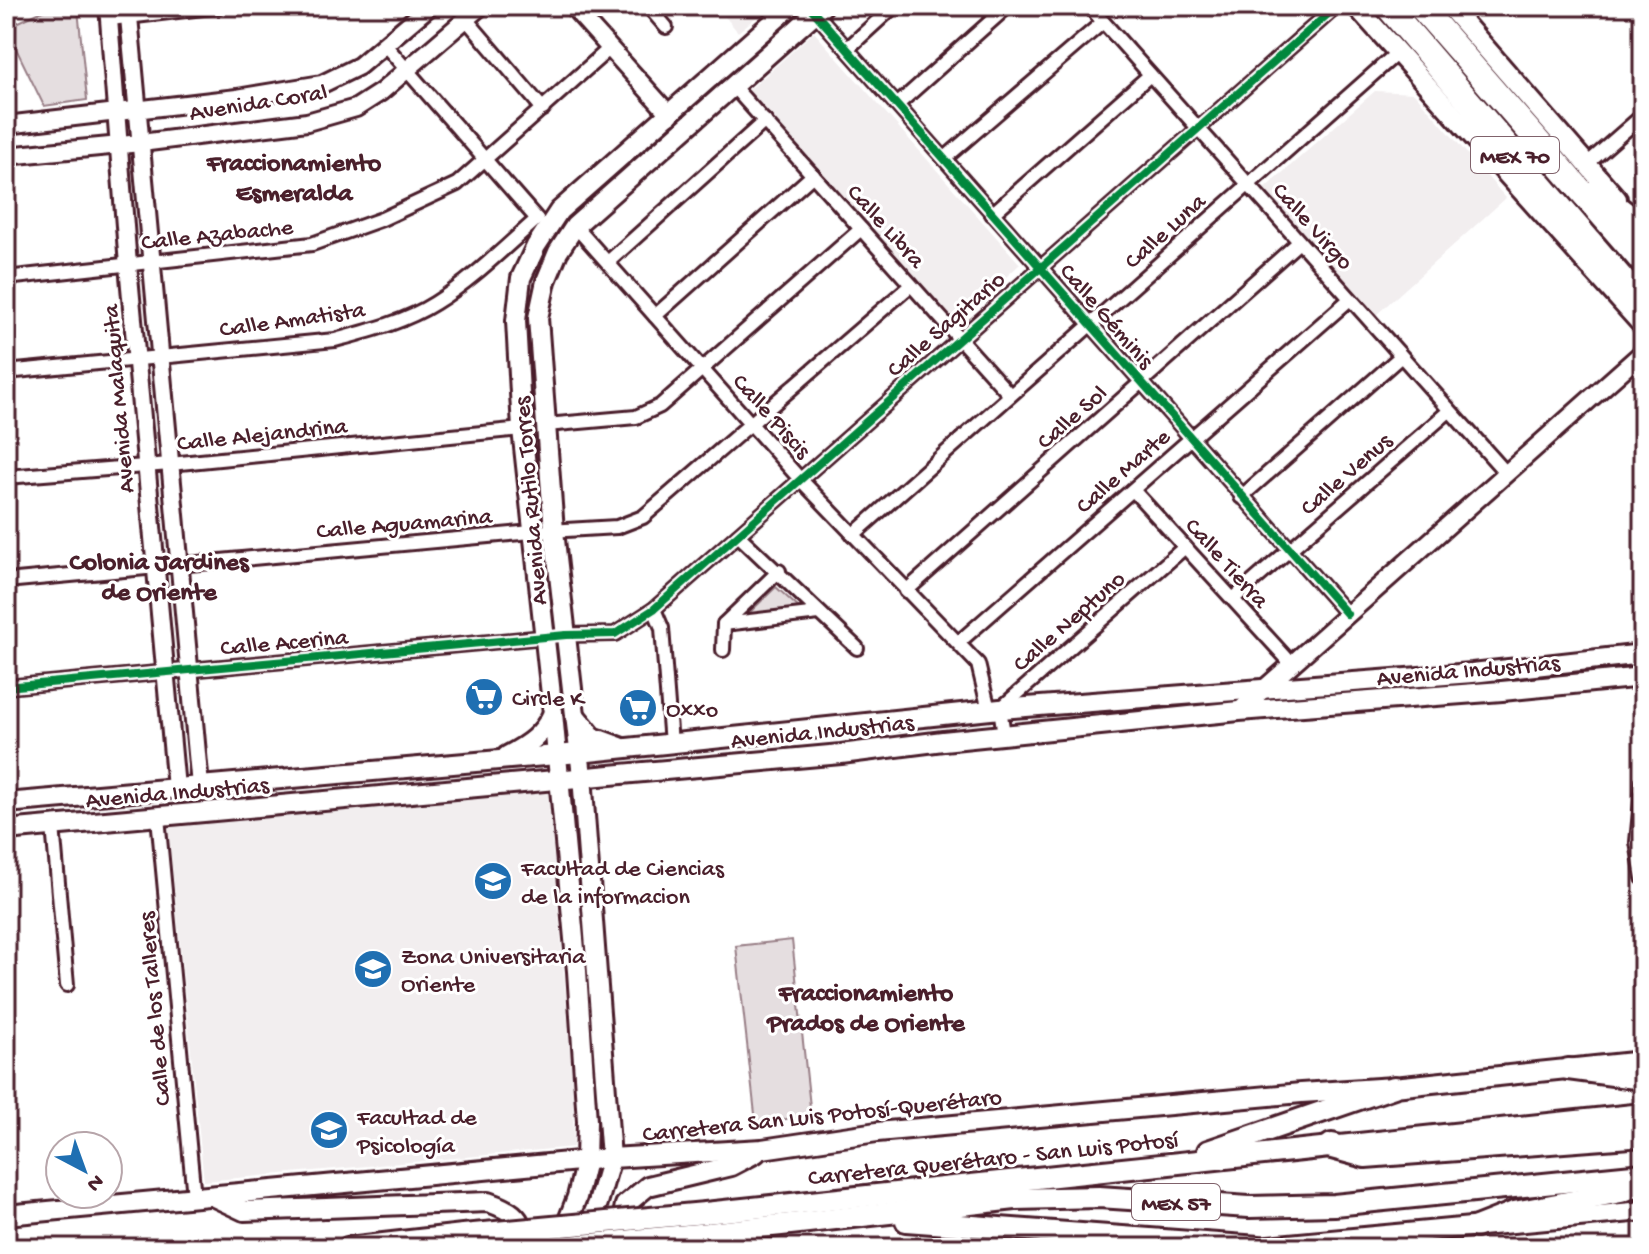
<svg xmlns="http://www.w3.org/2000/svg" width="1649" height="1254" viewBox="0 0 1649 1254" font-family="'Gochi Hand',sans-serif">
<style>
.built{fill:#f2eeef}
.green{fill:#e5dee0;stroke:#987e86;stroke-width:2}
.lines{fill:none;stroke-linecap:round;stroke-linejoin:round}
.minor-casing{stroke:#4a1f2b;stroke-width:18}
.tertiary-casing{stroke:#4a1f2b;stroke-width:22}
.secondary-casing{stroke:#4a1f2b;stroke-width:24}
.trunk-casing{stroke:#4a1f2b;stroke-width:26}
.motorway-casing{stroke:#4a1f2b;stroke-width:30}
.minor{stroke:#fff;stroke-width:12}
.tertiary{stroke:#fff;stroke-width:16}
.secondary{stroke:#fff;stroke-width:18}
.trunk{stroke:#fff;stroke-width:20}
.motorway{stroke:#fff;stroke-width:24}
.trunk-bridge-casing{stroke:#4a1f2b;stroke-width:26;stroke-linecap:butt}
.trunk-bridge{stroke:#fff;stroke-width:20}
.cycleway-casing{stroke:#fff;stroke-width:13}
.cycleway{stroke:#00873e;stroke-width:8}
.labels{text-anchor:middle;stroke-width:6;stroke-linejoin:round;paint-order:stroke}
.shield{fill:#fff;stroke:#80626b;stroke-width:2}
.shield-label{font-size:22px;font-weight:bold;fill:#4a1f2b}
.street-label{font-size:24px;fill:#4a1f2b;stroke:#fff}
.poi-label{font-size:24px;fill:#4a1f2b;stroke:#fff;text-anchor:start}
.neighbourhood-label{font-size:26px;font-weight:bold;fill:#4a1f2b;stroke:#fff}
</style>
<rect width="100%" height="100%" fill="#fff"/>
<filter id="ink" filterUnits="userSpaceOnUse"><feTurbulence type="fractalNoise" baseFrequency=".0125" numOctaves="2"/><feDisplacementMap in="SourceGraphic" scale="16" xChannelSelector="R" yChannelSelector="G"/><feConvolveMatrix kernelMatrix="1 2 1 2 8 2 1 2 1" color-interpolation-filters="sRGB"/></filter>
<g filter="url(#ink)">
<!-- built -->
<g class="built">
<polygon points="716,6 770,6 738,32"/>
<polygon points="814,32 1020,264 951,328 747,92"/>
<polygon points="1375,91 1414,93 1506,198 1376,315 1264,189"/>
<polygon points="548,791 574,1090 573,1147 204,1181 168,824"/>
</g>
<!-- green -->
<g class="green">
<polygon points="53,6 71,6 78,9 87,100 44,106 6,28"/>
<polygon points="776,587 799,608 746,616"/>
<polygon points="792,940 811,1116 756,1123 736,946"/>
</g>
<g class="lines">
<defs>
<g id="minor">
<polyline points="648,6 666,27"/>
<polyline points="809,6 1347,614"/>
<polyline points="1089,6 1506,473"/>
<polyline points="110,19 220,6"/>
<polyline points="466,19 543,109"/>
<polyline points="385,45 537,219"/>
<polyline points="847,49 894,6"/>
<polyline points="732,85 1010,395"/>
<polyline points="897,105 1008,6"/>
<polyline points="944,159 1103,22"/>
<polyline points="1587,164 1643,115"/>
<polyline points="992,214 1150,75"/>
<polyline points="575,226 799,478 978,664 989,710"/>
<polyline points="608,262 765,121"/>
<polyline points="6,278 312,244 382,219 457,184 610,48"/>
<polyline points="655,316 813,175"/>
<path d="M6,372L335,340C369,331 405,322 435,303C472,280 504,248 537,219"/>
<polyline points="546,425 636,417 660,406 861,229"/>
<polyline points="6,477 170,464 522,429"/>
<polyline points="1133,490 1291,663"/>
<polyline points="1241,497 1400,357"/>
<polyline points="738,535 857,648"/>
<polyline points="853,535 1397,53"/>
<polyline points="779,571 724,624 819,613"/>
<polyline points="6,581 532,532 617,527 643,517 911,285"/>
<polyline points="906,591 1299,242"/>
<polyline points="1233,599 1449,411"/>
<polyline points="654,609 662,628 671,744"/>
<polyline points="959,642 1350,299"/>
<polyline points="723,650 724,624"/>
<polyline points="6,687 566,635 615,634 654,609 1337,6"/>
<polyline points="1004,734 1000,709 1185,547"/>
<polyline points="1643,781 1637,842 1643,878"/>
<polyline points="158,817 194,1197"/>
<polyline points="53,826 67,985"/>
</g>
<g id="tertiary">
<polyline points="108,6 128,265 176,788"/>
<polyline points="128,6 200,786"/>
<polyline points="572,6 670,115"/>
<polyline points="6,125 237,98 322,84 359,66 430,6"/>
<polyline points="6,156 141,143 307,122 356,108 381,92 481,6"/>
<polyline points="1239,711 1643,352"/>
</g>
<g id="secondary">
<polyline points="1356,6 1643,326"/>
<polyline points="1449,6 1617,199"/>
<polyline points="575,715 593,737 620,747"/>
<path d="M507,756C528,745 543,735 553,713"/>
<polyline points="6,803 579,753 1000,709 1472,673 1643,654"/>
<polyline points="6,830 841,754 943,741 1239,711 1502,691 1643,677"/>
<path d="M212,1196L244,1211L488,1202C514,1211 524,1218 525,1248"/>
<polyline points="6,1215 611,1158 762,1149 877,1132 1301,1093 1394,1087 1643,1061"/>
<polyline points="620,1232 625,1205 648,1186 731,1166 756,1153"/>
<polyline points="585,1234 598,1203 611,1158 582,776 554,531 538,318 546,281 558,252 575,226 823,6"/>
<polyline points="562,1236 577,1197 586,1160 587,1121 577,971 553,713 522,429 516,321 521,278 536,246 559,211 791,6"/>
<polyline points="1246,1248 1643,1211"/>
</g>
<g id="trunk">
<polyline points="1568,1069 1643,1079"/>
<polyline points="1208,1151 1394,1087"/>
<polyline points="705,1213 1643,1114"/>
<polyline points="906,1221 1259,1247"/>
<polyline points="1476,1227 1514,1212 1621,1192 1643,1183"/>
<polyline points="709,1233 1015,1199 1099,1197 1249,1207 1334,1205 1643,1174"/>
<polyline points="348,1248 463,1235"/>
</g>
<g id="motorway">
<polyline points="1387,6 1643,304"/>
<polyline points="1420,6 1643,262"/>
<polyline points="1596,192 1643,228"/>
<polyline points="1332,1146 1365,1155 1643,1134"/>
</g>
</defs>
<!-- minor casing -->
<use href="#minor" class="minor-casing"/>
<!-- tertiary casing -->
<use href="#tertiary" class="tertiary-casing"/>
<!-- secondary casing -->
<use href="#secondary" class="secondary-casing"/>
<!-- trunk casing -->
<use href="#trunk" class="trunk-casing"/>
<!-- motorway casing -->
<use href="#motorway" class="motorway-casing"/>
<!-- minor -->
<use href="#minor" class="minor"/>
<!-- tertiary -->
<use href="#tertiary" class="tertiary"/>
<!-- secondary -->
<use href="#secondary" class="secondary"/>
<!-- trunk -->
<use href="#trunk" class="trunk"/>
<!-- motorway -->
<use href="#motorway" class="motorway"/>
<defs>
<g id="trunk-bridge">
<polyline points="463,1235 705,1213"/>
<polyline points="549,1248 709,1233"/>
</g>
</defs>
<!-- trunk-bridge casing -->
<use href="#trunk-bridge" class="trunk-bridge-casing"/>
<!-- trunk-bridge -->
<use href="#trunk-bridge" class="trunk-bridge"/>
<defs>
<g id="cycleway">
<polyline points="809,6 1347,614"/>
<polyline points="6,687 566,635 615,634 654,609 1337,6"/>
</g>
</defs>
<!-- cycleway casing -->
<use href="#cycleway" class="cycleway-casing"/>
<!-- cycleway -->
<use href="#cycleway" class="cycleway"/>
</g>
</g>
<!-- icons -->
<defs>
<symbol id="supermarket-disc" viewBox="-11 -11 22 22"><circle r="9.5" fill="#1f6fb2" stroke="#fff"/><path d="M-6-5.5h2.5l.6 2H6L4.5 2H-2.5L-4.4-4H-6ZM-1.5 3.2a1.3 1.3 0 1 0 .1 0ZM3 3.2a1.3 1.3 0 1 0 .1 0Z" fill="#fff"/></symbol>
<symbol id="university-disc" viewBox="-11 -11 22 22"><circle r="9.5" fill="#1f6fb2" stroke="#fff"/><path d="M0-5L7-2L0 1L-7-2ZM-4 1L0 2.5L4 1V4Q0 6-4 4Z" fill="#fff"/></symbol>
</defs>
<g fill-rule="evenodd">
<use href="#supermarket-disc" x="462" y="675" width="44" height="44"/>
<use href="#supermarket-disc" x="616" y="686" width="44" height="44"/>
<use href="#university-disc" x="471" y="859" width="44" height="44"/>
<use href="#university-disc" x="351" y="947" width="44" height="44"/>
<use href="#university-disc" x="307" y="1108" width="44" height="44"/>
</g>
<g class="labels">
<!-- shield labels -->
<g class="shield">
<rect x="1471" y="137" width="88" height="36" rx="6"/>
<rect x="1132" y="1184" width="88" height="36" rx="6"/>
</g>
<g class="shield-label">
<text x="1515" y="163">MEX 70</text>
<text x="1176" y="1210">MEX 57</text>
</g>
<!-- street labels -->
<g class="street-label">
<text transform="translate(258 101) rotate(-9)" y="8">Avenida Coral</text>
<text transform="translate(887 225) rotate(48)" y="8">Calle Libra</text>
<text transform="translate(1314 225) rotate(48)" y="8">Calle Virgo</text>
<text transform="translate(1164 230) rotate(-42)" y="8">Calle Luna</text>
<text transform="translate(217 233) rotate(-6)" y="8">Calle Azabache</text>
<text transform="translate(1108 315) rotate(49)" y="8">Calle Géminis</text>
<text transform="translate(292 318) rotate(-8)" y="8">Calle Amatista</text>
<text transform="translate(945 323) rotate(-41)" y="8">Calle Sagitario</text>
<text transform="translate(117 399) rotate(-95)" y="8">Avenida Malaquita</text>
<text transform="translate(773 415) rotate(48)" y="8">Calle Piscis</text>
<text transform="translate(1071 416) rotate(-41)" y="8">Calle Sol</text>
<text transform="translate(262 433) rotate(-6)" y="8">Calle Alejandrina</text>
<text transform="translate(1122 470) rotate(-41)" y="8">Calle Marte</text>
<text transform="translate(1345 473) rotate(-41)" y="8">Calle Venus</text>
<text transform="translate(529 501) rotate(-95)" y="8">Avenida Rutilo Torres</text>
<text transform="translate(404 522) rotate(-5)" y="8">Calle Aguamarina</text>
<text transform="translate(1228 562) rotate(48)" y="8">Calle Tierra</text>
<text transform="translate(1068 620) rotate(-41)" y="8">Calle Neptuno</text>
<text transform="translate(284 641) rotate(-5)" y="8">Calle Acerina</text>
<text transform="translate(1468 669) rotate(-5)" y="8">Avenida Industrias</text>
<text transform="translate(822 730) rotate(-6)" y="8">Avenida Industrias</text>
<text transform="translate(177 791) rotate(-5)" y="8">Avenida Industrias</text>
<text transform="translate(153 1009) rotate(-95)" y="8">Calle de los Talleres</text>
<text transform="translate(822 1114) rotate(-6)" y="8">Carretera San Luis Potosí-Querétaro</text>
<text transform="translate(993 1157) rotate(-6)" y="8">Carretera Querétaro - San Luis Potosí</text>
</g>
<!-- poi labels -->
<g class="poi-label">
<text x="512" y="705">Circle K</text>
<text x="666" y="716">Oxxo</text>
<text x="521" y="875">Facultad de Ciencias<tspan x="521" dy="28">de la informacion</tspan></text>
<text x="401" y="963">Zona Universitaria<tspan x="401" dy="28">Oriente</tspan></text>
<text x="357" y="1124">Facultad de<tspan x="357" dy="28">Psicología</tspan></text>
</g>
<!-- neighbourhood labels -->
<g class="neighbourhood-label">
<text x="294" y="170">Fraccionamiento<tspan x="294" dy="30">Esmeralda</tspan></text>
<text x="159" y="569">Colonia Jardines<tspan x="159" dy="30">de Oriente</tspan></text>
<text x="866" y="1000">Fraccionamiento<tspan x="866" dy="30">Prados de Oriente</tspan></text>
</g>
</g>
<!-- margin -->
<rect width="1649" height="1254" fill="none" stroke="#fff" stroke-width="32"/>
<rect x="16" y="16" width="1617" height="1222" fill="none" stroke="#4a1f2b" stroke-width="3" filter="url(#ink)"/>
<!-- north arrow -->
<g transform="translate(84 1170) rotate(139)"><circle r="38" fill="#ffffff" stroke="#b7a5aa" stroke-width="2"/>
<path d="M0-6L14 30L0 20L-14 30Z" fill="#1f6fb2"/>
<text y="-12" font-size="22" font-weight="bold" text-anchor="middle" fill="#4a1f2b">N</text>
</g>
</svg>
